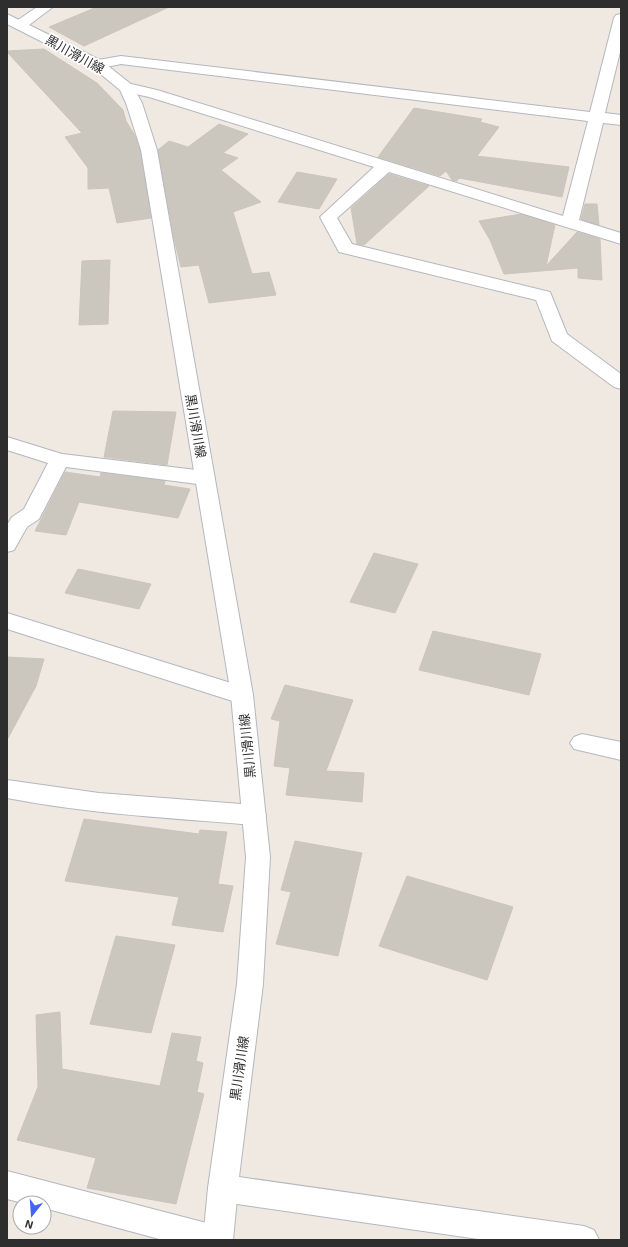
<svg xmlns="http://www.w3.org/2000/svg" width="628" height="1247" viewBox="0 0 628 1247" font-family="'Exo 2','Noto Sans JP',sans-serif">
<style>
.building{fill:#cbc7bf;stroke:#cbc5ba}
.lines{fill:none;stroke-linecap:round;stroke-linejoin:round}
.minor-casing{stroke:#b4b7c1;stroke-width:2}
.tertiary-casing{stroke:#b4b7c1;stroke-width:2}
.secondary-casing{stroke:#b4b7c1;stroke-width:2}
.minor{fill:#fff;fill-rule:evenodd}
.tertiary{fill:#fff;fill-rule:evenodd}
.secondary{fill:#fff;fill-rule:evenodd}
.labels{text-anchor:middle;stroke-width:3.5;stroke-linejoin:round;paint-order:stroke}
.street-label{font-size:13px;fill:#2e2e2e;stroke:#fff}
</style>
<rect width="100%" height="100%" fill="#efe9e1"/>
<!-- building -->
<g class="building">
<polygon points="97,7 169,7 84,46 49,27"/>
<polygon points="44,49 97,83 123,110 126,121 134,134 140,150 151,218 117,223 109,188 88,189 88,168 65,137 82,133 7,52 7,51"/>
<polygon points="414,108 482,119 480,122 499,127 477,156 569,167 562,197 459,178 457,181 452,180 446,171 440,176 378,157"/>
<polygon points="219,124 248,134 223,153 238,158 221,170 261,202 233,212 252,274 269,272 276,295 209,303 199,265 181,267 174,239 158,150 169,141 188,147"/>
<polygon points="297,172 337,179 319,209 278,202"/>
<polygon points="389,174 429,186 364,245 357,244 351,208"/>
<polygon points="585,204 597,204 599,225 581,219"/>
<polygon points="521,214 555,225 546,266 577,232 600,239 602,280 578,278 578,268 504,274 490,240 479,221"/>
<polygon points="110,260 108,324 79,325 82,261"/>
<polygon points="113,411 176,412 167,465 104,457"/>
<polygon points="65,472 100,477 101,473 165,481 164,485 190,489 178,518 79,502 66,535 35,531"/>
<polygon points="374,553 418,564 395,613 350,602"/>
<polygon points="78,569 151,584 139,609 65,593"/>
<polygon points="433,631 541,654 529,695 419,670"/>
<polygon points="7,657 44,659 36,686 7,740"/>
<polygon points="285,685 353,700 326,771 364,773 362,802 286,795 290,768 274,766 280,721 271,719"/>
<polygon points="84,819 199,834 200,830 227,832 218,884 233,886 223,932 172,925 179,897 65,881"/>
<polygon points="295,841 362,853 338,956 276,944 291,892 281,890"/>
<polygon points="407,876 513,907 487,980 379,946"/>
<polygon points="116,936 175,945 151,1033 90,1024"/>
<polygon points="60,1012 62,1069 160,1086 172,1033 201,1037 196,1061 203,1063 197,1092 204,1094 176,1204 87,1188 96,1158 17,1140 38,1087 36,1015"/>
</g>
<g class="lines">
<defs>
<g id="minor">
<polygon points="37,7 53,7 25,28 20,29 15,28 13,25 15,22"/>
<polygon points="621,14 621,48 605,113 621,115 621,125 603,123 579,220 621,233 621,244 389,172 337,218 352,244 550,292 567,334 621,374 621,389 614,387 552,341 536,300 339,252 320,217 374,167 149,97 122,91 119,88 122,85 127,83 157,90 563,216 588,121 121,64 97,69 92,67 89,64 92,61 121,56 590,112 614,18 616,15"/>
<polygon points="7,437 62,454 205,471 212,473 215,478 212,483 205,485 66,467 39,519 27,527 14,550 7,552 7,525 12,517 24,509 48,463 7,450"/>
<polygon points="7,613 250,689 253,695 250,701 242,704 7,629"/>
<polygon points="582,734 621,742 621,760 574,749 570,743 574,737"/>
<path d="M7,780L99,793L254,805L263,808L266,815L263,822L254,825C171,818 89,814 7,798Z"/>
<polygon points="7,1171 218,1226 228,1230 233,1240 163,1240 44,1208 44,1203 23,1203 7,1199"/>
</g>
<polygon id="tertiary" points="223,1174 233,1178 238,1188 233,1240 203,1240 208,1188 213,1178"/>
<polygon id="secondary" points="7,14 102,61 132,85 142,103 157,150 253,695 270,857 263,984 239,1177 584,1226 594,1230 599,1240 485,1240 223,1202 213,1198 208,1188 237,984 246,857 231,695 141,150 126,103 120,90 92,67 7,24"/>
</defs>
<!-- minor casing -->
<use href="#minor" class="minor-casing"/>
<!-- tertiary casing -->
<use href="#tertiary" class="tertiary-casing"/>
<!-- secondary casing -->
<use href="#secondary" class="secondary-casing"/>
<!-- minor -->
<use href="#minor" class="minor"/>
<!-- tertiary -->
<use href="#tertiary" class="tertiary"/>
<!-- secondary -->
<use href="#secondary" class="secondary"/>
</g>
<g class="labels">
<!-- street labels -->
<g class="street-label">
<text transform="translate(75 54) rotate(29)" y="5">黒川滑川線</text>
<text transform="translate(196 426) rotate(80)" y="5">黒川滑川線</text>
<text transform="translate(247 746) rotate(-96)" y="5">黒川滑川線</text>
<text transform="translate(239 1068) rotate(-82)" y="5">黒川滑川線</text>
</g>
</g>
<!-- border -->
<rect width="628" height="1247" fill="none" stroke="#2e2e2e" stroke-width="16"/>
<!-- north arrow -->
<g transform="translate(32 1215) rotate(197)"><circle r="19" fill="#ffffff" stroke="#ababab"/>
<path d="M0-3L7 15L0 10L-7 15Z" fill="#4264fb"/>
<text y="-6" font-size="11" font-weight="bold" text-anchor="middle" fill="#2e2e2e">N</text>
</g>
</svg>
